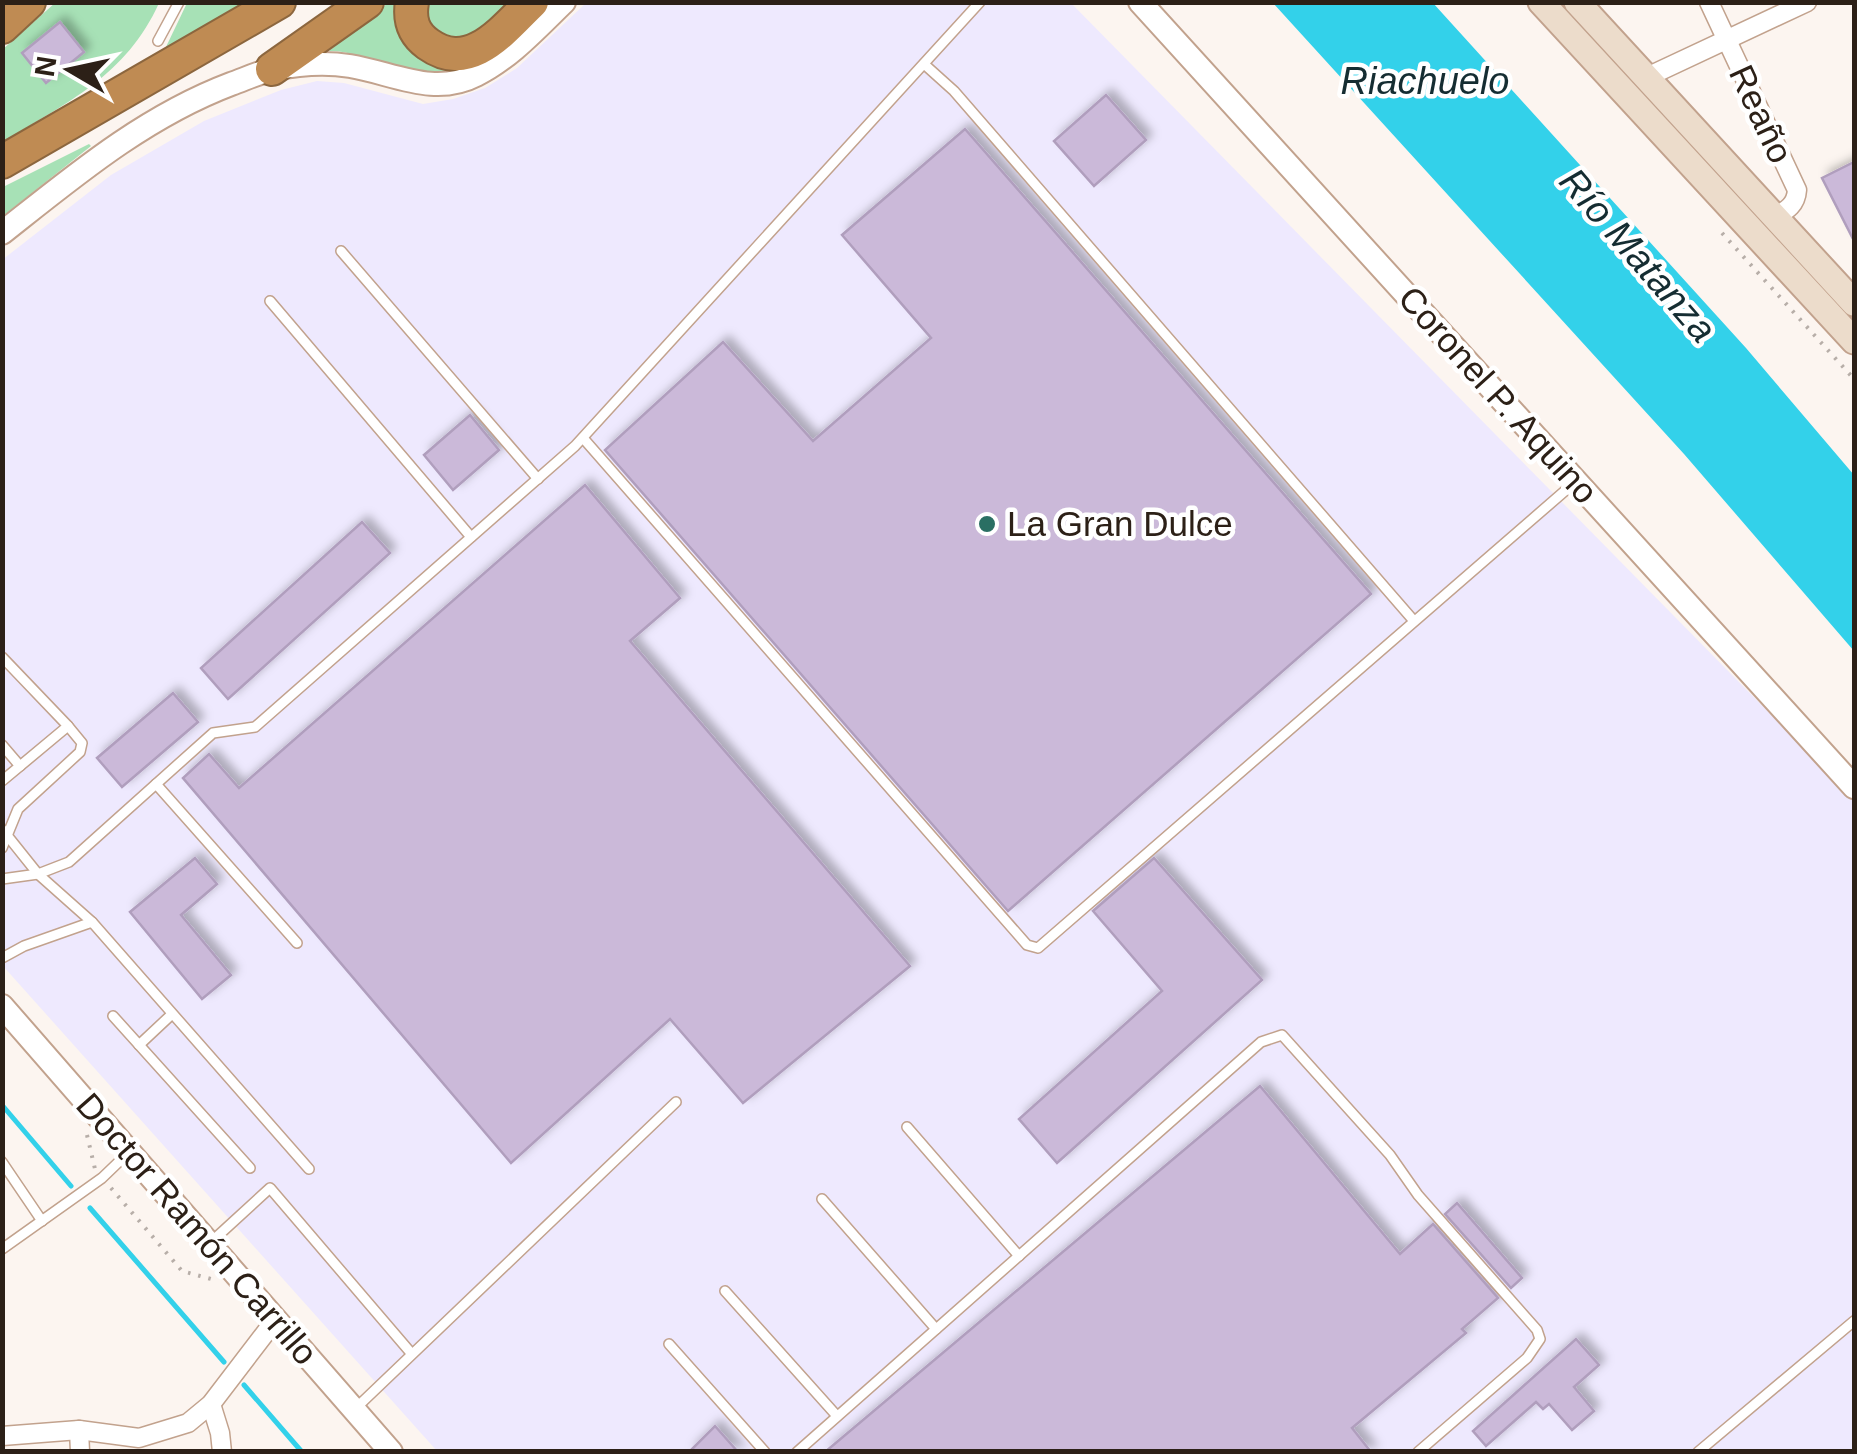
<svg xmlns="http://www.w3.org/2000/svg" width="1857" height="1454" viewBox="0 0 1857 1454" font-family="Helvetica,sans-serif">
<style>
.industrial{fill:#eee9fe}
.green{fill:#a7e1b6}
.water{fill:#33d1ea}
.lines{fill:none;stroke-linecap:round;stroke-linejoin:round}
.stream{stroke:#33d1ea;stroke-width:5}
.building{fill:#cbb9d9;stroke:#b09ebd;stroke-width:2.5;filter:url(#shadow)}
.service-casing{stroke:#c2a28d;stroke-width:12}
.minor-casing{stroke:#c2a28d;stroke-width:21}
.tertiary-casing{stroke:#c2a28d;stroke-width:26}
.secondary-casing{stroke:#c2a28d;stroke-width:29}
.motorway-casing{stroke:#8c663e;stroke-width:36}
.path{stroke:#b7aea8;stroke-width:4;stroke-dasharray:2.5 8;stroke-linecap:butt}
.service{stroke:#fff;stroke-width:9}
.minor{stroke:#fff;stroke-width:18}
.tertiary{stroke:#fff;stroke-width:22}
.secondary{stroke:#ecdccb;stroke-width:25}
.motorway{stroke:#bf8b53;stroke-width:32}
.poi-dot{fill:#2a6f63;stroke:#fff;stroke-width:4}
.labels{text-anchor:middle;stroke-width:9;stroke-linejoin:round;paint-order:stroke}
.street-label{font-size:35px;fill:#2c2017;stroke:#fff}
.poi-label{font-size:35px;fill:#2c2017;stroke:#fff;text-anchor:start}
.water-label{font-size:38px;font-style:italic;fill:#152d32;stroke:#fff}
</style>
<defs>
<filter id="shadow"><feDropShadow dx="6" dy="-6" stdDeviation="5" flood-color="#0004"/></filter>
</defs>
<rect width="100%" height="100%" fill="#fcf5f0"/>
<!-- industrial -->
<polygon class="industrial" points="586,3 1071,3 1854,799 1854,1451 437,1451 3,966 2,260 111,175 204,121 281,90 317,81 344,83 423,104 453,99 485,88 517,68"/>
<!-- green -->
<g class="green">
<path d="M55,3H159C126,76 67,102 3,142L2,50Z"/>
<polygon points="187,3 248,3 165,49"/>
<path d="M388,3H397C392,56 429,71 476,66C449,74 417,78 390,68C369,61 351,50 329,51Z"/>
<polygon points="423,3 519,3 463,42 431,35"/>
<polygon points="89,144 91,146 3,216 3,187"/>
</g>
<!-- water -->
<polygon class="water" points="1273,3 1433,3 1746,348 1854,475 1854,651 1684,454"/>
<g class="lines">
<!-- stream -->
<g class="stream">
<polyline points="2,1105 71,1186"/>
<polyline points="90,1208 224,1362"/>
<polyline points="244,1385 302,1452"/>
</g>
</g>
<!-- building -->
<g class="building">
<polygon points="60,22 84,52 46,83 22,53"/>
<polygon points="1106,95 1146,140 1094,186 1054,141"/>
<polygon points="965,129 1371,594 1008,911 605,450 723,342 813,441 931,338 842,235"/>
<polygon points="1854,162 1854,241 1822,178"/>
<polygon points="470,415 499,450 453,490 424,455"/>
<polygon points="585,485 680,598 630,641 910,966 743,1103 670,1019 511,1163 183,778 209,754 239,788"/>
<polygon points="362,522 390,553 228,699 201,668"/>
<polygon points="173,693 198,722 122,787 97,758"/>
<polygon points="195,858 217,884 181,915 231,975 202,999 130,912"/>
<polygon points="1154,858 1262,980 1057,1163 1019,1119 1162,991 1093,911"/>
<polygon points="1260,1086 1400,1254 1433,1224 1498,1298 1462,1329 1466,1333 1352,1428 1371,1452 825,1452"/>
<polygon points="1457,1203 1522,1278 1511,1288 1445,1214"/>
<polygon points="1576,1339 1599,1365 1574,1387 1594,1411 1572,1430 1549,1404 1543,1409 1536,1402 1486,1446 1473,1431"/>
<polygon points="715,1426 738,1452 689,1452"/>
</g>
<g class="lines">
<defs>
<g id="service">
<polyline points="158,41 179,2"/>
<polyline points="924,64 954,91 1414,621"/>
<polyline points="341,251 538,479"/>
<polyline points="270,301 471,537"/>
<polyline points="583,438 1027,945 1038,948 1574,483"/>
<polyline points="2,657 68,726 2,781"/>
<polyline points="2,745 20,766"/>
<polyline points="156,784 297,943"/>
<polyline points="2,829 38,874 92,922"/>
<polyline points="2,848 18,809 80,752 82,743 68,726"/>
<polyline points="2,879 38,874 69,862 213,733 255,727 575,446 980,2"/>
<polyline points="2,958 24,946 92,922 309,1169"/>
<polyline points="113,1016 250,1168"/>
<polyline points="139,1045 171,1015"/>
<polyline points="907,1127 1019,1256"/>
<polyline points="2,1162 42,1221"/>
<polyline points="822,1199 936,1329"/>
<polyline points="210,1243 270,1188 411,1353"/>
<polyline points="2,1249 102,1178 128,1153"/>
<polyline points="725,1291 837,1416"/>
<polyline points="669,1344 765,1452"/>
<polyline points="356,1408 676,1102"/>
<polyline points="797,1452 1261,1042 1282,1035 1390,1155 1418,1195 1537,1330 1540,1339 1527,1358 1418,1452"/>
<polyline points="1698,1452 1854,1321"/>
</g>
<g id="minor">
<path d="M1709,2L1797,190C1796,205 1787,210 1775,217"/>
<polyline points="1647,77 1807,2"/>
<polyline points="211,1404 220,1433 222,1452"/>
<polyline points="79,1430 80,1452"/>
<polyline points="2,1436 79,1430 139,1438 188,1423 211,1404 276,1319"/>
</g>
<g id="tertiary">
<polyline points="1140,2 1854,787"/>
<path d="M2,233C74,176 144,117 231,84C245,79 260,72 274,69C299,64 325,62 350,66C393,73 434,97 476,75C510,58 536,29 564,2"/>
<polyline points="2,1006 391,1452"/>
</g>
<g id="secondary">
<polyline points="1541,2 1854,341"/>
<polyline points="1577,2 1854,303"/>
</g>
<g id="motorway">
<path d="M412,2C409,20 413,33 428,44C470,74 503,30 532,2"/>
<polyline points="2,27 29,2"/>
<polyline points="272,69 367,2"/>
<polyline points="2,162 279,2"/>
</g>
</defs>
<!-- service casing -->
<use href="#service" class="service-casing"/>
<!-- minor casing -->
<use href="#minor" class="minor-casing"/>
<!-- tertiary casing -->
<use href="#tertiary" class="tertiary-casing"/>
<!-- secondary casing -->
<use href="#secondary" class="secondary-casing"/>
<!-- motorway casing -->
<use href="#motorway" class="motorway-casing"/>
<!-- path -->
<g class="path">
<polyline points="1722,233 1854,379"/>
<polyline points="87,1135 95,1169"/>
<polyline points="111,1188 182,1271 211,1279"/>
</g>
<!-- service -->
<use href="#service" class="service"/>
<!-- minor -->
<use href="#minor" class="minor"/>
<!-- tertiary -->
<use href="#tertiary" class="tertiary"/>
<!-- secondary -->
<use href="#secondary" class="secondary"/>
<!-- motorway -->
<use href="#motorway" class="motorway"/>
</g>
<!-- markers -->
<circle class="poi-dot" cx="987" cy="524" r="10"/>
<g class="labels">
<!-- street labels -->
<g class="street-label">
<text transform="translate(1761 114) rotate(65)" y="12">Reaño</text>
<text transform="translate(1498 395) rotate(48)" y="12">Coronel P. Aquino</text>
<text transform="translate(197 1229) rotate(49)" y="12">Doctor Ramón Carrillo</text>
</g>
<!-- poi labels -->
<g class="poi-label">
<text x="1007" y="536">La Gran Dulce</text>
</g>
<!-- water labels -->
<g class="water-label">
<text x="1425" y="94">Riachuelo</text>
<text transform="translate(1638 255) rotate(49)" y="13">Río Matanza</text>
</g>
</g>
<!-- border -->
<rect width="1857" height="1454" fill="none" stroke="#2c2017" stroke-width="10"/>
<!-- north arrow -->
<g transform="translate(70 70) rotate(279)" stroke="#ffffff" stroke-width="8" paint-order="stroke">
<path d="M0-8L18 38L0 25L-18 38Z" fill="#2c2017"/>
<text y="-15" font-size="28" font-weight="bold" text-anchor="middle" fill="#2c2017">N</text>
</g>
</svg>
